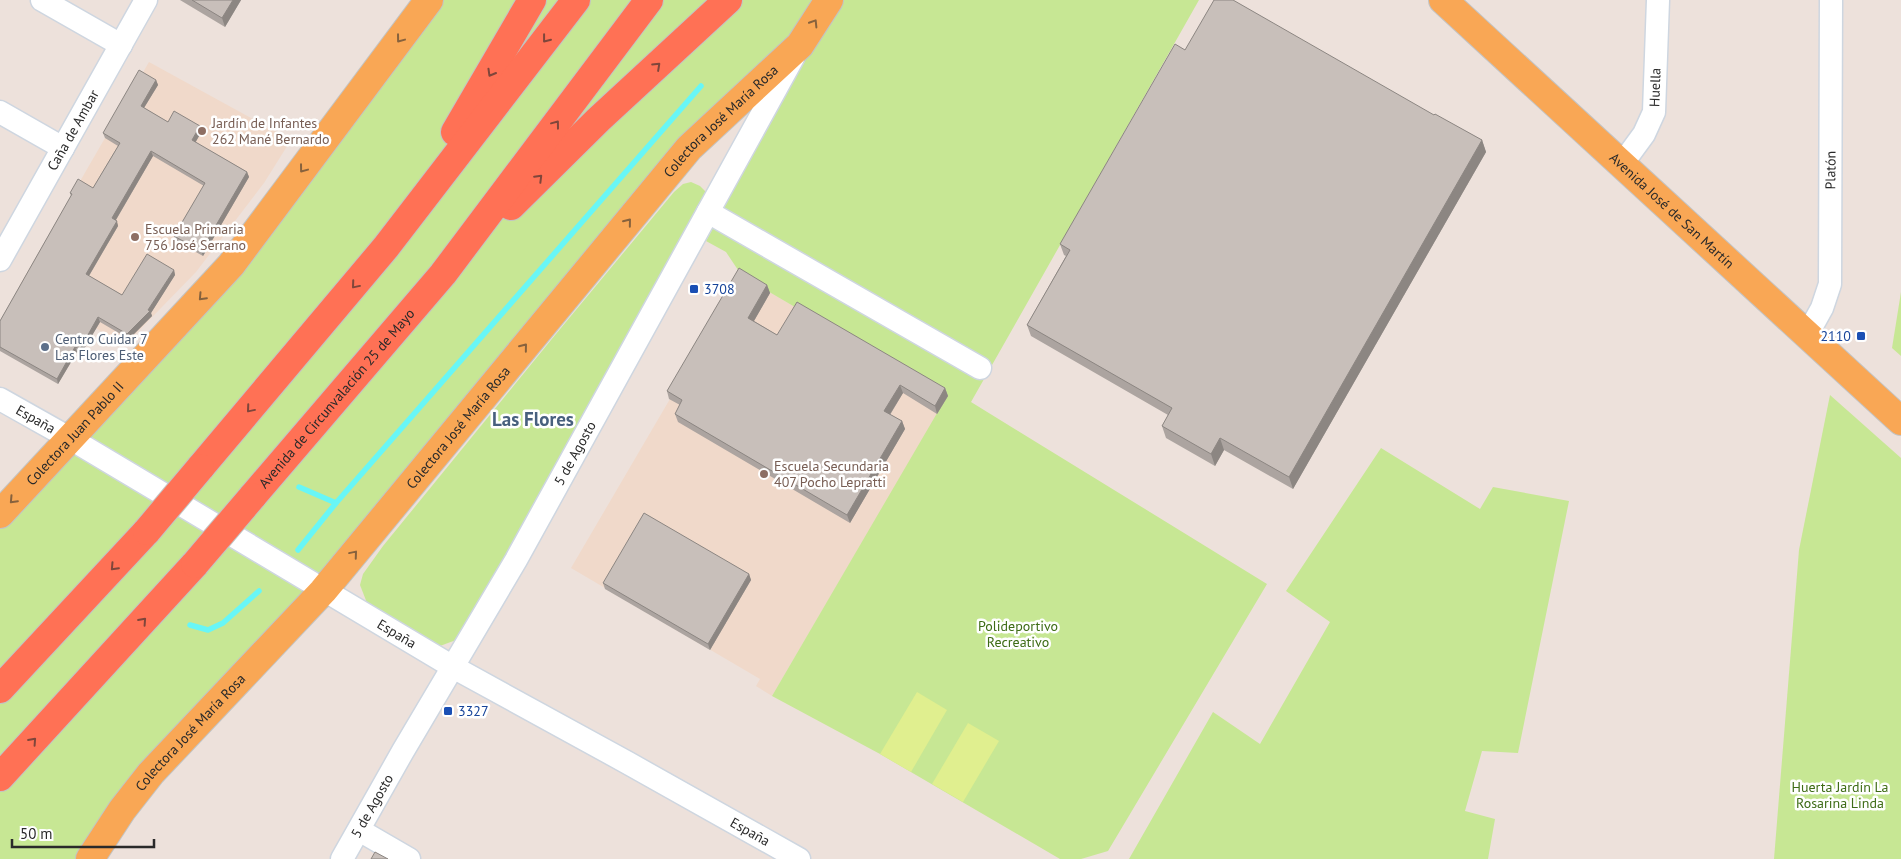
<svg xmlns="http://www.w3.org/2000/svg" width="1901" height="859" viewBox="0 0 1901 859" font-family="'PT Sans',sans-serif">
<style>
.education{fill:#f0d9ca}
.green{fill:#c7e794}
.pitch{fill:#e0ef8f}
.lines{fill:none;stroke-linecap:round;stroke-linejoin:round}
.stream{stroke:#68f6f6;stroke-width:5.5}
.minor-casing{stroke:#ced6e0;stroke-width:25}
.major-casing{stroke:#c3c3c3;stroke-width:30}
.highway-casing{stroke:#c3c3c3;stroke-width:30}
.minor{stroke:#fff;stroke-width:22}
.major{stroke:#f9a755;stroke-width:28}
.highway{stroke:#ff7155;stroke-width:28}
.highway-bridge-casing{stroke:#c3c3c3;stroke-width:30;stroke-linecap:butt}
.highway-bridge{stroke:#ff7155;stroke-width:28}
.wall{fill:#aca4a0}
.shaded-wall{fill:#8c8682}
.building{fill:#c8bfba;stroke:#8c8682}
.oneway{stroke:#87623d}
.oneway2{stroke:#7f463b}
.education-dot{fill:#8d6e63;stroke:#fff;stroke-width:2}
.transit-dot{fill:#1a4fb4;stroke:#fff;stroke-width:2}
.service-dot{fill:#5c6f8a;stroke:#fff;stroke-width:2}
.labels{text-anchor:middle;stroke-width:5;stroke-linejoin:round;paint-order:stroke}
.street-label{font-size:14px;fill:#2a2a2a;stroke:#fff}
.education-label{font-size:14px;fill:#785e54;stroke:#fff;text-anchor:start}
.transit-label{font-size:14px;fill:#164399;stroke:#fff;text-anchor:start}
.service-label{font-size:14px;fill:#4e5e75;stroke:#fff;text-anchor:start}
.park-label{font-size:14px;fill:#3e6c16;stroke:#fff}
.district-label{font-size:19px;font-weight:bold;fill:#48607e;stroke:#fff}
</style>
<rect width="100%" height="100%" fill="#ede1db"/>
<!-- education -->
<g class="education">
<polygon points="149,62 291,140 264,183 196,272 125,345 20,285"/>
<polygon points="742,276 948,396 772,696 756,686 760,679 571,568"/>
</g>
<!-- green -->
<g class="green">
<polygon points="429,0 829,0 689,148 90,859 0,859 0,514 94,414"/>
<path d="M840,0H1199L971,402L1267,584L1108,851L1081,859H1060L880,754L772,696L947,396L742,276L726,252L706,241C749,160 790,77 840,0Z"/>
<polygon points="691,182 700,186 705,191 706,200 491,582 456,640 440,646 367,603 360,585 363,574 383,546 551,340 674,192 683,184"/>
<polygon points="1901,292 1901,356 1892,348"/>
<polygon points="1830,395 1901,458 1901,859 1774,859 1799,550"/>
<polygon points="1381,448 1480,509 1493,487 1569,501 1518,753 1482,751 1465,811 1495,819 1488,859 1129,859 1213,712 1260,744 1330,622 1286,591"/>
</g>
<!-- pitch -->
<g class="pitch">
<polygon points="917,692 947,710 911,772 880,754"/>
<polygon points="968,723 999,741 963,802 932,784"/>
</g>
<g class="lines">
<!-- stream -->
<g class="stream">
<polyline points="299,487 336,503"/>
<polyline points="298,550 336,503 701,86"/>
<polyline points="190,625 208,630 223,623 259,591"/>
</g>
<defs>
<g id="minor">
<polyline points="42,0 121,45"/>
<polyline points="0,112 63,148"/>
<path id="s1" d="M1622,164L1644,134L1654,112L1658,0"/>
<polyline points="708,212 980,368"/>
<path id="s2" d="M0,260L146,0"/>
<path id="s3" d="M1807,335L1822,308L1830,284L1831,0"/>
<path id="s4" d="M0,399L71,439L453,667L628,763L799,859"/>
<polyline points="359,830 409,859"/>
<path id="s5" d="M342,859L403,751L516,560L794,56"/>
</g>
<g id="major">
<path id="s6" d="M1443,0L1901,421"/>
<path id="s7" d="M0,514L231,265L429,0"/>
<path id="s8" d="M90,859L122,810L151,773L323,591L689,148L800,45L829,0"/>
</g>
<g id="highway">
<polyline points="455,132 532,0"/>
<polyline points="511,206 598,120 728,0"/>
<polyline points="200,468 386,247 576,0"/>
<path id="s9" d="M252,497L443,274L649,0"/>
<polyline points="0,689 147,531"/>
<polyline points="0,777 195,564"/>
</g>
</defs>
<!-- minor casing -->
<use href="#minor" class="minor-casing"/>
<!-- major casing -->
<use href="#major" class="major-casing"/>
<!-- highway casing -->
<use href="#highway" class="highway-casing"/>
<!-- minor -->
<use href="#minor" class="minor"/>
<!-- major -->
<use href="#major" class="major"/>
<!-- highway -->
<use href="#highway" class="highway"/>
<defs>
<g id="highway-bridge">
<polyline points="147,531 200,468"/>
<polyline points="195,564 252,497"/>
</g>
</defs>
<!-- highway-bridge casing -->
<use href="#highway-bridge" class="highway-bridge-casing"/>
<!-- highway-bridge -->
<use href="#highway-bridge" class="highway-bridge"/>
</g>
<!-- wall -->
<g class="wall">
<polygon points="180,0 241,0 225,27"/>
<polygon points="156,80 158,85 144,108 168,122 200,126 202,131 195,142 247,172 249,177 203,256 176,241 174,236 204,186 153,156 116,220 118,226 89,276 122,295 174,270 175,275 151,313 152,316 129,339 100,322 81,354 77,352 58,384 0,351 0,321 71,196 70,193 93,188 118,146 105,138 103,133"/>
<polygon points="1434,115 1482,140 1486,152 1293,489 1224,450 1215,466 1166,438 1162,426 1168,415 1031,336 1027,325 1066,256 1064,255 1060,244"/>
<polygon points="767,285 770,293 754,321 777,335 945,388 948,396 937,414 903,393 890,415 902,421 905,429 850,523 678,422 675,414 680,405 669,399 667,391"/>
<polygon points="749,574 751,580 710,650 605,589 603,583"/>
</g>
<!-- shaded-wall -->
<g class="shaded-wall">
<polygon points="233,0 241,0 225,27 222,18"/>
<polygon points="156,80 158,85 142,111 141,106"/>
<polygon points="200,126 202,131 194,145 192,140"/>
<polygon points="1482,140 1486,152 1293,489 1289,477"/>
<polygon points="151,151 153,156 114,223 112,218"/>
<polygon points="247,172 249,177 203,256 201,251"/>
<polygon points="117,221 118,226 87,279 86,274"/>
<polygon points="174,270 175,275 151,313 152,316 129,339 127,334 148,310"/>
<polygon points="767,285 770,293 751,326 748,318"/>
<polygon points="98,317 100,322 81,354 80,349"/>
<polygon points="75,347 77,352 58,384 57,379"/>
<polygon points="900,385 903,393 887,419 884,411"/>
<polygon points="945,388 948,396 937,414 935,406"/>
<polygon points="902,421 905,429 850,523 847,515"/>
<polygon points="1220,438 1224,450 1215,466 1211,454"/>
<polygon points="749,574 751,580 710,650 708,644"/>
</g>
<!-- building -->
<g class="building">
<polygon points="192,0 233,0 222,18"/>
<polygon points="1214,0 1233,0 1434,115 1435,114 1482,140 1289,477 1220,438 1211,454 1162,426 1172,408 1027,325 1070,250 1060,244 1175,44 1185,50"/>
<polygon points="139,70 156,80 141,106 168,122 174,111 200,126 192,140 247,172 201,251 174,236 205,183 151,151 112,218 117,221 86,274 122,295 147,254 174,270 148,310 150,311 127,334 98,317 80,349 75,347 57,379 0,347 0,321 72,194 70,193 78,179 93,188 120,143 103,133"/>
<polygon points="739,268 767,285 748,318 777,335 797,302 945,388 935,406 900,385 884,411 902,421 847,515 675,414 682,400 667,391"/>
<polygon points="644,513 749,574 708,644 603,583"/>
<polygon points="375,852 388,859 371,859"/>
</g>
<!-- one-way arrows -->
<defs><path id="oneway-chevron" d="M-2-3.5L2.5 0L-2 3.5" fill="none" stroke-width="1.6" stroke-linecap="round" stroke-linejoin="round" transform="scale(1.25)"/></defs>
<g class="oneway">
<use href="#oneway-chevron" transform="translate(814 23) rotate(-58)"/>
<use href="#oneway-chevron" transform="translate(400 39) rotate(127)"/>
<use href="#oneway-chevron" transform="translate(303 169) rotate(127)"/>
<use href="#oneway-chevron" transform="translate(628 222) rotate(-51)"/>
<use href="#oneway-chevron" transform="translate(202 297) rotate(133)"/>
<use href="#oneway-chevron" transform="translate(524 347) rotate(-51)"/>
<use href="#oneway-chevron" transform="translate(13 500) rotate(133)"/>
<use href="#oneway-chevron" transform="translate(354 554) rotate(-50)"/>
</g>
<g class="oneway2">
<use href="#oneway-chevron" transform="translate(546 39) rotate(128)"/>
<use href="#oneway-chevron" transform="translate(657 66) rotate(-43)"/>
<use href="#oneway-chevron" transform="translate(491 73) rotate(120)"/>
<use href="#oneway-chevron" transform="translate(556 124) rotate(-53)"/>
<use href="#oneway-chevron" transform="translate(539 178) rotate(-45)"/>
<use href="#oneway-chevron" transform="translate(355 285) rotate(130)"/>
<use href="#oneway-chevron" transform="translate(250 409) rotate(130)"/>
<use href="#oneway-chevron" transform="translate(114 567) rotate(133)"/>
<use href="#oneway-chevron" transform="translate(143 621) rotate(-48)"/>
<use href="#oneway-chevron" transform="translate(33 741) rotate(-48)"/>
</g>
<!-- markers -->
<g class="education-dot">
<circle cx="202" cy="131" r="5"/>
<circle cx="135" cy="237" r="5"/>
<circle cx="764" cy="474" r="5"/>
</g>
<g class="transit-dot">
<rect x="689" y="284" width="10" height="10" rx="2.5"/>
<rect x="1856" y="331" width="10" height="10" rx="2.5"/>
<rect x="443" y="706" width="10" height="10" rx="2.5"/>
</g>
<circle class="service-dot" cx="45" cy="347" r="5"/>
<g class="labels">
<!-- street labels -->
<g class="street-label">
<text dy="5" stroke="none"><textPath href="#s1" startOffset="86">Huella</textPath></text>
<text dy="5" stroke="none"><textPath href="#s8" startOffset="972">Colectora José María Rosa</textPath></text>
<text dy="5" stroke="none"><textPath href="#s2" startOffset="149">Caña de Ambar</textPath></text>
<text dy="5" stroke="none"><textPath href="#s3" startOffset="170">Platón</textPath></text>
<text dy="5" stroke="none"><textPath href="#s6" startOffset="311">Avenida José de San Martín</textPath></text>
<text dy="5" stroke="none"><textPath href="#s9" startOffset="130">Avenida de Circunvalación 25 de Mayo</textPath></text>
<text dy="5" stroke="none"><textPath href="#s4" startOffset="41">España</textPath></text>
<text dy="5" stroke="none"><textPath href="#s8" startOffset="568">Colectora José María Rosa</textPath></text>
<text dy="5" stroke="none"><textPath href="#s7" startOffset="110">Colectora Juan Pablo II</textPath></text>
<text dy="5" stroke="none"><textPath href="#s5" startOffset="468">5 de Agosto</textPath></text>
<text dy="5" stroke="none"><textPath href="#s4" startOffset="461">España</textPath></text>
<text dy="5" stroke="none"><textPath href="#s8" startOffset="162">Colectora José María Rosa</textPath></text>
<text dy="5" stroke="none"><textPath href="#s5" startOffset="61">5 de Agosto</textPath></text>
<text dy="5" stroke="none"><textPath href="#s4" startOffset="866">España</textPath></text>
</g>
<!-- education labels -->
<g class="education-label">
<text x="212" y="128">Jardín de Infantes<tspan x="212" dy="16">262 Mané Bernardo</tspan></text>
<text x="145" y="234">Escuela Primaria<tspan x="145" dy="16">756 José Serrano</tspan></text>
<text x="774" y="471">Escuela Secundaria<tspan x="774" dy="16">407 Pocho Lepratti</tspan></text>
</g>
<!-- transit labels -->
<g class="transit-label">
<text x="704" y="294">3708</text>
<text x="1851" y="341" text-anchor="end">2110</text>
<text x="458" y="716">3327</text>
</g>
<!-- service labels -->
<g class="service-label">
<text x="55" y="344">Centro Cuidar 7<tspan x="55" dy="16">Las Flores Este</tspan></text>
</g>
<!-- park labels -->
<g class="park-label">
<text x="1018" y="631">Polideportivo<tspan x="1018" dy="16">Recreativo</tspan></text>
<text x="1840" y="792">Huerta Jardín La<tspan x="1840" dy="16">Rosarina Linda</tspan></text>
</g>
<!-- district labels -->
<g class="district-label">
<text x="533" y="426">Las Flores</text>
</g>
</g>
<!-- scale -->
<path d="M12 839v8h142v-8" fill="none" stroke="#2a2a2a" stroke-width="2.5"/>
<text x="20" y="839" font-size="15" fill="#2a2a2a" stroke="#ffffff" stroke-width="4" paint-order="stroke">50 m</text>
</svg>
